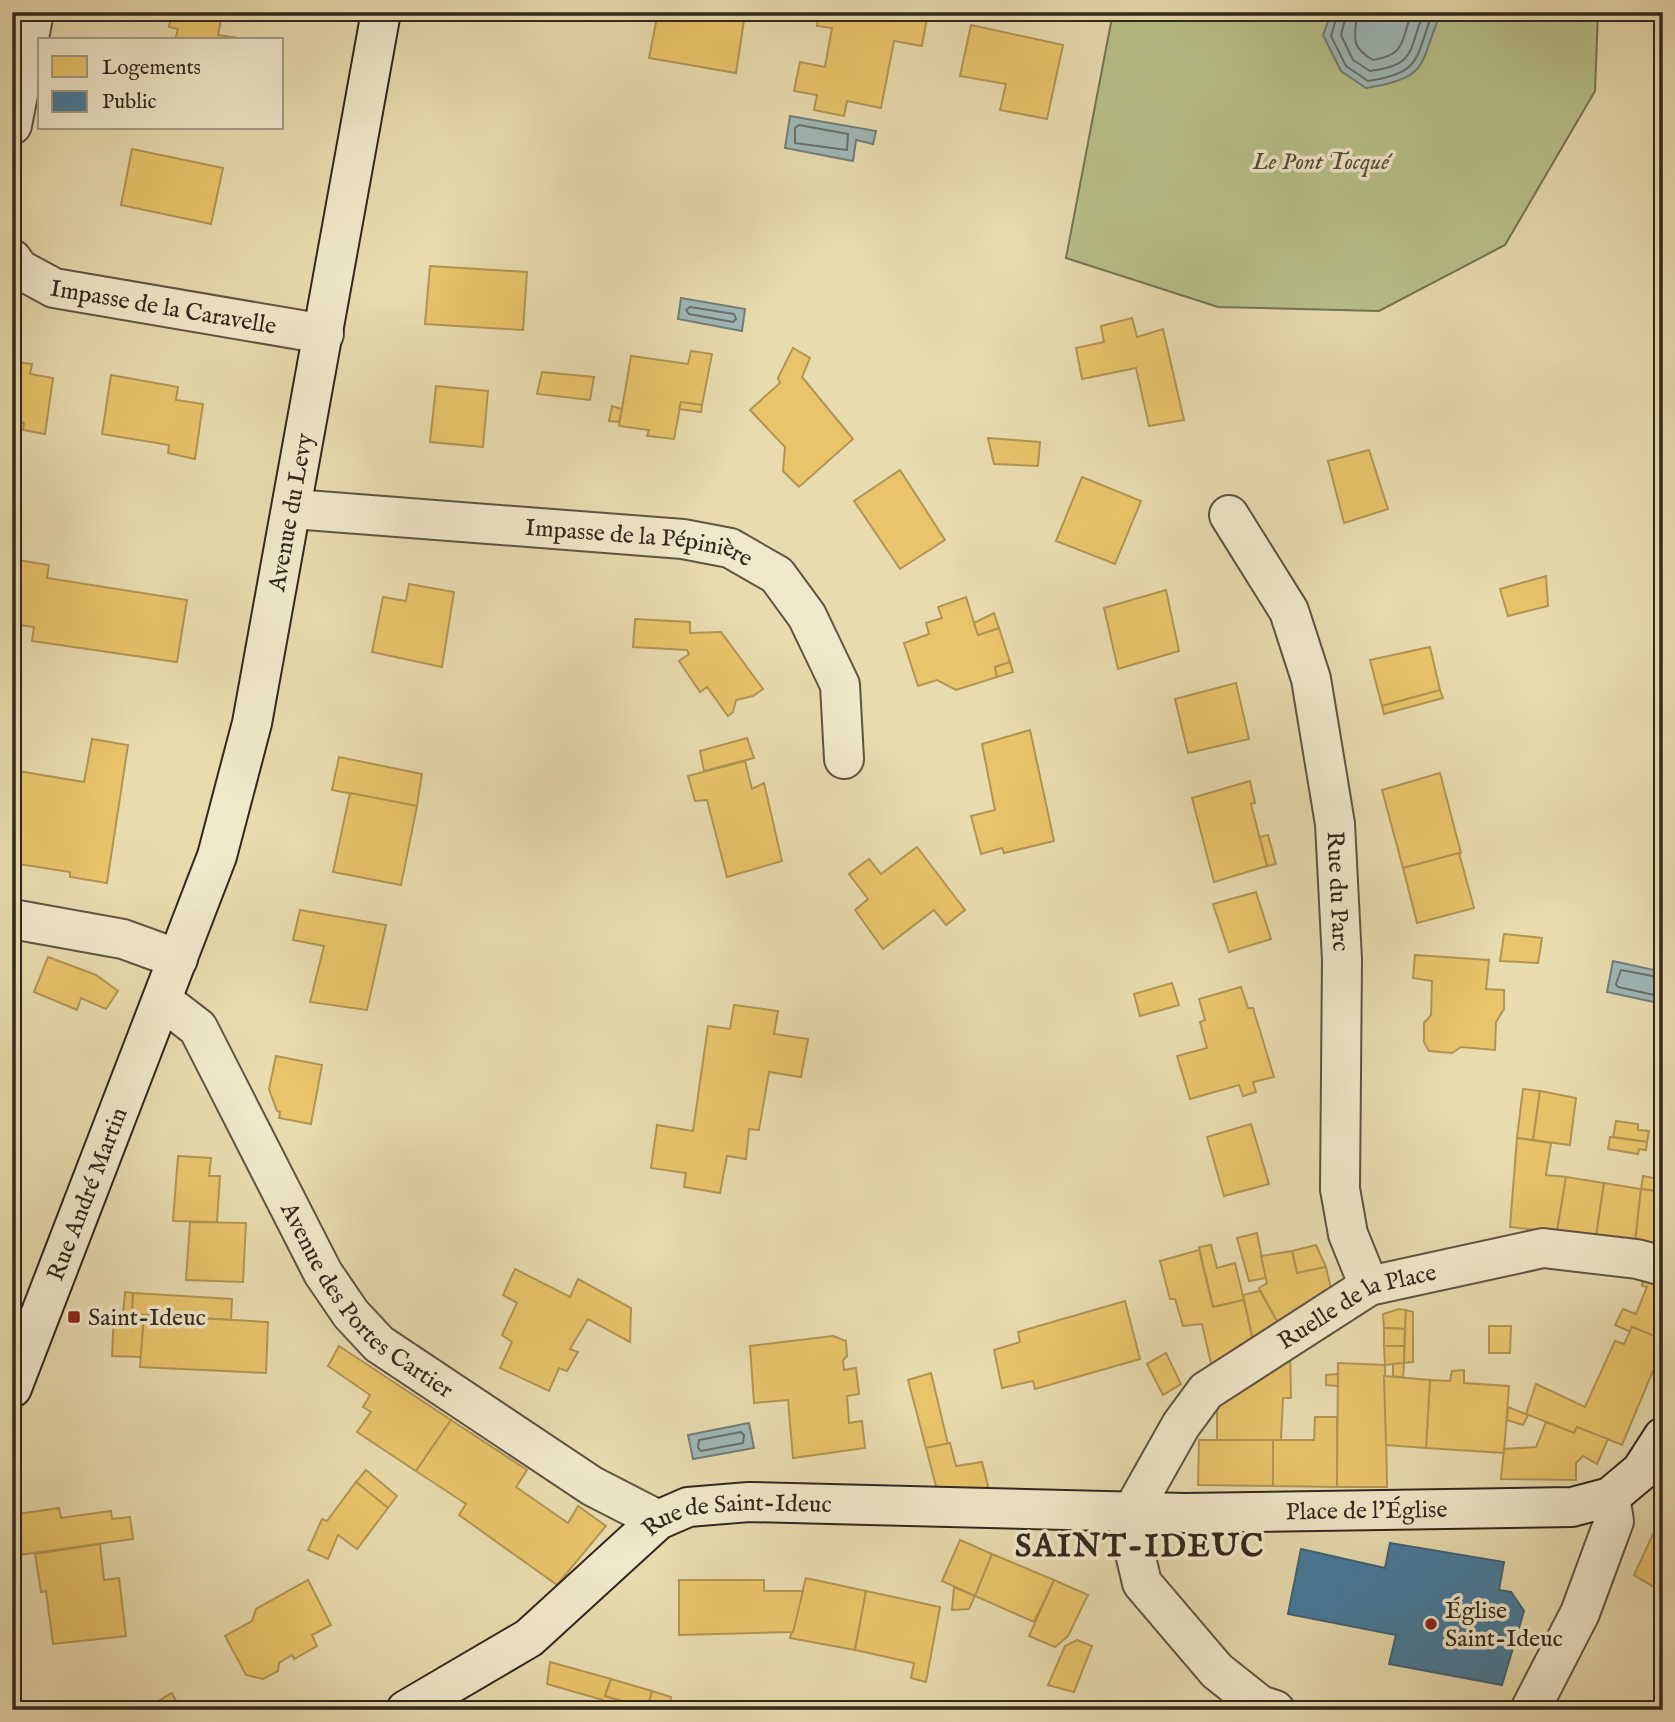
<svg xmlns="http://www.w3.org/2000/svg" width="1675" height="1722" viewBox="0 0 1675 1722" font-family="'IM FELL English',serif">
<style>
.green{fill:#b8c089;stroke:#757454;stroke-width:2}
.water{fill:#9eb8b7;stroke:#737e7a;stroke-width:2}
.homes{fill:#e9c46a;stroke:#b29554;stroke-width:2}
.public{fill:#457b9d;stroke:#3f6277;stroke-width:2}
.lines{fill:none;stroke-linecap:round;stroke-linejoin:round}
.shore{stroke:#68706b;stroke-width:2}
.street-casing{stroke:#605443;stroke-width:42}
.secondary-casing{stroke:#32271f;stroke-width:42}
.street{stroke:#f0e8ca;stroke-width:38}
.secondary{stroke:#f0e8ca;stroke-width:38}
.poi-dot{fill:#8f2418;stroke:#f0e8ca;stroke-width:2.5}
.labels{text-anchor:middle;stroke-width:7;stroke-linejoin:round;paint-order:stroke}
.park-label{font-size:24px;font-style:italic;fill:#544d3a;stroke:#f0e8ca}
.street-label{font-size:24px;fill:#32271f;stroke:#f0e8ca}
.poi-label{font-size:24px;fill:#32271f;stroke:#f0e8ca;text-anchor:start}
.district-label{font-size:32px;font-weight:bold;letter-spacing:2px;fill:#32271f;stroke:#f0e8ca}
</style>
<rect width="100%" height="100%" fill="#e8dbae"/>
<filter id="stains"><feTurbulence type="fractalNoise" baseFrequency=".00286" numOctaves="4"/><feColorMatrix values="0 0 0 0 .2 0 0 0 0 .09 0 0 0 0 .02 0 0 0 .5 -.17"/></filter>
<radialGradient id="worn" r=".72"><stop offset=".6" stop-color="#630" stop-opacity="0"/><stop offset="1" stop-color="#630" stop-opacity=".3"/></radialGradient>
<!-- green -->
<polygon class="green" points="1113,12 1598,12 1595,91 1505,245 1379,311 1218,307 1066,258"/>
<!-- water -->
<g class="water">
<path d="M1332,12H1441C1419,64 1431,78 1366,88L1341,71L1323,35Z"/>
<polygon points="790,116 876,131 873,144 856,140 853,161 785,148"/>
<polygon points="681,298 745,309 742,331 678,319"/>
<polygon points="1613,961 1663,972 1663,1004 1607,992"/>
<polygon points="749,1423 754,1448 693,1459 688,1435"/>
</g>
<!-- homes -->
<g class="homes">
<polygon points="172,12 222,15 218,35 252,40 175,40 178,29 169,27"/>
<polygon points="658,12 745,14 736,73 649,58"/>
<polygon points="819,12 928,12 922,46 894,41 881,108 847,101 844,116 814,110 817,95 794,91 800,62 825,67 832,28 817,26"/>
<polygon points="971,25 1063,45 1047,119 1000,110 1006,84 960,76"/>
<polygon points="132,149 223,168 211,224 121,205"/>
<polygon points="430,266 527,272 523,330 425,324"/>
<polygon points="1132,318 1137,337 1163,329 1184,420 1149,426 1136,368 1082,379 1076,348 1104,342 1101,326"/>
<polygon points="793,348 810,358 802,377 853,439 799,487 783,471 785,447 750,410 780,383 778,378"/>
<polygon points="691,351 712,354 702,405 681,402 674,439 647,436 649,430 619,426 631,356 688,364"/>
<polygon points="12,361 32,364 30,374 53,378 45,434 23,430 24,423 12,422"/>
<polygon points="542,372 594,377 590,400 537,394"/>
<polygon points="111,375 178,387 176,400 203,404 195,459 168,453 169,445 102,434"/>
<polygon points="436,386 488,391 483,447 430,442"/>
<polygon points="681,402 702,405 701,412 679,409"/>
<polygon points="612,406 622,409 619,422 609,421"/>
<polygon points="988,438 1040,442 1038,466 994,464"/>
<polygon points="1369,450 1388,509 1344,523 1328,461"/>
<polygon points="900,470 945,540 900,569 854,501"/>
<polygon points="1082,477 1141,501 1115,564 1056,541"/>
<polygon points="12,559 49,565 47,578 187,600 177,662 32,641 34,627 12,624"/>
<polygon points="1546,576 1548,606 1508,616 1500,589"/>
<polygon points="409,584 454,592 442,667 372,652 383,597 406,601"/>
<polygon points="1166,590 1179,651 1118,669 1104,608"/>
<polygon points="966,597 978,635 999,628 1010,662 995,667 997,677 956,690 937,680 918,686 904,643 929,634 926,623 942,618 938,607"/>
<polygon points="994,613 999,628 978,635 974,623"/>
<polygon points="635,619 690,622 690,633 721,632 763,689 753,696 736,700 733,712 728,716 707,687 700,692 679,661 689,654 687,650 633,647"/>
<polygon points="1430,647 1440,690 1382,706 1370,660"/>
<polygon points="1010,662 1013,672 997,677 995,667"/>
<polygon points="1236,683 1249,739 1188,753 1175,699"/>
<polygon points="1440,690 1443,698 1384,714 1382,706"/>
<polygon points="1030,730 1054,841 1004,853 1002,848 981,854 971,816 995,810 982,744"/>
<polygon points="747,738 754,758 704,771 700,751"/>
<polygon points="92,739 128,745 107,883 70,877 70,872 12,863 12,770 84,782"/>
<polygon points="339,757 422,774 417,806 332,790"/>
<polygon points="745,761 752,789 764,783 782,861 727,877 707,800 695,801 688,776"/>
<polygon points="1440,773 1461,853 1403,868 1382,790"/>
<polygon points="1250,781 1255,803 1251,804 1267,866 1214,882 1192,798"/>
<polygon points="350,793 417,806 401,885 333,872"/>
<polygon points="1268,835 1276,864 1267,866 1260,837"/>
<polygon points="917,847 965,910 946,925 934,910 883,949 855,910 868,899 849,874 869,859 881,874"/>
<polygon points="1459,853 1474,908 1417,923 1403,868"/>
<polygon points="1256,892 1271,939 1229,952 1213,904"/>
<polygon points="300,910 386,925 367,1010 310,1002 324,946 293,940"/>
<polygon points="1504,934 1542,938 1538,963 1500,961"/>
<polygon points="1415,955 1489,960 1486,989 1504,990 1504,1009 1496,1022 1495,1050 1461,1047 1452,1053 1429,1051 1424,1042 1424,1023 1431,1015 1432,981 1413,978"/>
<polygon points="48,957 96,975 118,991 106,1009 81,998 77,1010 34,992"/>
<polygon points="1172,983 1179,1005 1140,1016 1134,994"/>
<polygon points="1241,987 1248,1008 1253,1008 1274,1077 1253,1082 1256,1092 1243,1096 1239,1085 1190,1099 1177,1056 1207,1048 1200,1022 1205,1020 1199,999"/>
<polygon points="734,1005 778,1011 774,1034 808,1039 801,1077 769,1072 759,1130 749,1129 746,1159 727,1156 720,1193 684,1187 686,1173 651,1168 657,1125 693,1131 708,1026 730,1029"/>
<polygon points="276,1056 322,1065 311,1124 279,1118 280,1112 277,1111 269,1089"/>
<polygon points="1523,1089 1540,1091 1533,1140 1517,1138"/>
<polygon points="1540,1091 1576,1098 1570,1145 1533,1140"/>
<polygon points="1616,1121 1638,1124 1638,1130 1649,1131 1647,1142 1613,1137"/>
<polygon points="1251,1124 1269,1184 1224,1196 1207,1137"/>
<polygon points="1610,1137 1647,1142 1646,1150 1639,1149 1638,1154 1608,1149"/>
<polygon points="1517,1138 1551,1143 1546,1175 1566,1177 1557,1232 1510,1227"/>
<polygon points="178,1156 211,1158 209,1176 220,1176 217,1222 173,1221"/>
<polygon points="1643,1176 1659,1179 1659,1191 1641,1189"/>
<polygon points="1566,1177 1604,1183 1596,1237 1557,1232"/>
<polygon points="1604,1183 1641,1189 1635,1243 1596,1237"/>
<polygon points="1641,1189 1663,1192 1663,1247 1635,1243"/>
<polygon points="190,1222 246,1223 243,1282 186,1280"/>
<polygon points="1257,1233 1266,1278 1249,1281 1237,1238"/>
<polygon points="1211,1245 1217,1268 1235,1263 1244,1300 1213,1307 1199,1247"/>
<polygon points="1316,1245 1326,1267 1297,1273 1292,1251"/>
<polygon points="1199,1250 1213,1307 1244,1300 1253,1341 1212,1368 1202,1324 1183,1326 1175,1299 1170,1299 1160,1261"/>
<polygon points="1292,1251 1297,1273 1326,1267 1333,1298 1279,1325 1259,1288 1267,1283 1261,1256"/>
<polygon points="515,1269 570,1297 578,1279 631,1308 630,1342 588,1319 570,1349 578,1352 567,1371 559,1368 549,1391 500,1368 512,1342 502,1335 517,1303 503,1295"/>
<polygon points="1644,1273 1663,1277 1663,1340 1632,1327 1631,1332 1615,1325 1623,1309 1636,1314 1647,1287 1642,1286"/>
<polygon points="1260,1291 1279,1325 1253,1341 1243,1295"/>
<polygon points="125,1292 133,1293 132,1314 123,1314"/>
<polygon points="133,1293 232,1299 231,1320 132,1314"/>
<polygon points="1125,1301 1140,1359 1035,1389 1033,1381 1002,1388 994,1350 1020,1342 1018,1332"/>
<polygon points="1399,1309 1406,1310 1405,1329 1384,1328 1383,1314"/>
<polygon points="1406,1310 1413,1312 1413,1362 1404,1363"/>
<polygon points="114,1314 144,1315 141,1357 112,1356"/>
<polygon points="144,1315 268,1322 266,1373 140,1367"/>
<polygon points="1489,1326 1511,1326 1510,1353 1489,1353"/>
<polygon points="1632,1327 1662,1339 1655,1358 1658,1359 1622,1445 1577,1427 1574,1433 1526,1414 1536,1384 1585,1407 1615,1341 1624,1344"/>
<polygon points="1384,1328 1405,1329 1404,1346 1384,1346"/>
<polygon points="833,1336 846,1341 847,1356 843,1360 844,1370 856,1368 859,1394 847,1396 849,1423 862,1421 865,1448 793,1458 788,1400 754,1403 750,1346"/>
<polygon points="339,1346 451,1420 416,1471 357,1432 371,1412 363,1407 370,1395 328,1366"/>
<polygon points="1384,1346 1404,1346 1404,1363 1385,1365"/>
<polygon points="1290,1349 1291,1398 1283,1398 1281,1440 1217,1440 1217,1390"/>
<polygon points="1166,1353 1181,1384 1163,1395 1147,1364"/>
<polygon points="1338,1363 1385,1365 1387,1487 1337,1487"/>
<polygon points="1404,1363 1403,1378 1393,1376 1393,1364"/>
<polygon points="1464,1370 1464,1383 1509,1386 1504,1453 1426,1448 1430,1380 1450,1381 1452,1371"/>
<polygon points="931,1373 948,1444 926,1448 908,1380"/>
<polygon points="1338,1374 1338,1386 1326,1385 1326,1375"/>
<polygon points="1384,1376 1430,1380 1426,1448 1386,1445"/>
<polygon points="1508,1407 1528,1415 1523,1425 1507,1420"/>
<polygon points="1315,1417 1337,1417 1337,1487 1273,1486 1273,1440 1314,1440"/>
<polygon points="451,1420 527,1470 516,1487 568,1523 578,1506 606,1526 557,1585 459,1515 466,1504 416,1471"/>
<polygon points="1546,1422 1574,1433 1577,1427 1608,1439 1597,1464 1583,1456 1576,1463 1576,1480 1501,1479 1504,1449 1536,1447"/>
<polygon points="1199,1440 1273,1440 1273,1486 1198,1485"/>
<polygon points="950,1443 956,1466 982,1462 989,1490 937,1490 926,1448"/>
<polygon points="366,1470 397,1496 388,1508 356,1482"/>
<polygon points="356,1482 388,1508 357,1549 338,1535 328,1559 308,1550 322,1519 327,1521"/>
<polygon points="59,1508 61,1518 111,1511 112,1519 130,1517 133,1539 12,1556 12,1529 19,1528 18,1514"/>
<polygon points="1653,1534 1663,1539 1663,1571 1654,1587 1634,1575"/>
<polygon points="960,1540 992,1554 975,1596 942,1581"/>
<polygon points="100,1544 104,1580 119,1578 126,1636 53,1644 46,1591 41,1592 35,1554"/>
<polygon points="992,1554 1054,1580 1034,1622 975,1596"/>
<polygon points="806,1578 866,1591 855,1650 790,1638"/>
<polygon points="308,1580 331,1625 312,1635 317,1646 294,1659 292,1655 279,1663 278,1671 263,1679 246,1675 225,1636 252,1621 256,1609"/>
<polygon points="679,1580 764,1580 764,1591 803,1591 793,1632 679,1635"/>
<polygon points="1054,1580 1088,1595 1068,1636 1055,1647 1029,1636"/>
<polygon points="954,1587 975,1596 969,1609 952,1610"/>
<polygon points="866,1591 940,1607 926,1682 911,1678 914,1663 855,1650"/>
<polygon points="1077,1640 1092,1646 1074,1692 1048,1685 1065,1646"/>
<polygon points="550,1662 611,1679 605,1696 647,1708 652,1691 671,1697 669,1710 600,1710 603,1700 547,1684"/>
<polygon points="611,1679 652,1691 647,1708 605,1696"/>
<polygon points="172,1693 181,1710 143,1710"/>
</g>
<!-- public -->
<polygon class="public" points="1390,1543 1504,1562 1499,1590 1511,1592 1524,1611 1502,1685 1389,1664 1396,1635 1288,1614 1301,1549 1385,1568"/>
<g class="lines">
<!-- shore -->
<g class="shore">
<path d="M1338,12L1331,36L1346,66L1368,81C1424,73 1415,56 1433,12"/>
<path d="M1347,12L1341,35L1353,60L1370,71C1418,65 1408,49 1424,12"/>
<path d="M1357,12C1356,35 1348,46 1373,60C1407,55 1401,39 1412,12"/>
<polygon points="799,125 848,134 847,150 795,143 795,128"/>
<polygon points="690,307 734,314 736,319 733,322 689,314 686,310"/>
<polyline points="1663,978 1621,970 1616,984 1618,987 1663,997"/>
<polygon points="741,1432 744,1435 743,1443 701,1451 698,1448 699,1440"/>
</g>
<defs>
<g id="street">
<polyline points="12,125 34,12"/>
<path id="s1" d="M12,259L19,269L54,288L324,334"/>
<path id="s2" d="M293,509L683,539L730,548L777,575L807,616L840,685L844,759"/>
<path id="s3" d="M1229,515L1289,611L1311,679L1335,824L1342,960L1340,1189L1348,1234L1369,1286"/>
<polyline points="12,919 123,939 178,959"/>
<path id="s4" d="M163,1001L198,1028L323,1273L351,1314L379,1344L592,1486L658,1520"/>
<path id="s5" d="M1275,1710L1260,1705L1217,1671L1142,1583L1130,1532L1132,1512L1181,1425L1206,1391L1369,1286L1543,1248L1637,1259L1663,1266"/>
<polyline points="1530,1710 1580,1613 1614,1521 1610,1497"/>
</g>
<g id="secondary">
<path id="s6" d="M12,1388L217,856L252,723L381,12"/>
<path id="s7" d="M406,1710L529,1638L658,1520L688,1507L749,1502L1185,1513L1572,1507L1610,1497L1641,1471L1663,1437"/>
</g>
</defs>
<!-- street casing -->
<use href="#street" class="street-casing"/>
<!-- secondary casing -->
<use href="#secondary" class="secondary-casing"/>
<!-- street -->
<use href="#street" class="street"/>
<!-- secondary -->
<use href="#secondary" class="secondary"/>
</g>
<!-- markers -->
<g class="poi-dot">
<rect x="67" y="1310" width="14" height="14" rx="3.5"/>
<circle cx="1431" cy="1624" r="7"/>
</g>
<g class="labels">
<!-- park labels -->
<g class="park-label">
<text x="1321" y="169">Le Pont Tocqué</text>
</g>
<!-- street labels -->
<g class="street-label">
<text dy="8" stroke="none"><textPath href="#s1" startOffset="163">Impasse de la Caravelle</textPath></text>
<text dy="8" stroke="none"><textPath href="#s6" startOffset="922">Avenue du Levy</textPath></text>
<text dy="8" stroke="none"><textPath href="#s2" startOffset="348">Impasse de la Pépinière</textPath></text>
<text dy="8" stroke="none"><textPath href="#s3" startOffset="399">Rue du Parc</textPath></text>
<text dy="8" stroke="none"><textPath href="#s6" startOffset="208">Rue André Martin</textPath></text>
<text dy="8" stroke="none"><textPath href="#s4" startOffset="369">Avenue des Portes Cartier</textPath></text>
<text dy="8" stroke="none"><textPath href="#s5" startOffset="576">Ruelle de la Place</textPath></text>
<text dy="8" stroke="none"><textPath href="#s7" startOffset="1029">Place de l'Église</textPath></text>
<text dy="8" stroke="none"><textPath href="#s7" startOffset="397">Rue de Saint-Ideuc</textPath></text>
</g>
<!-- poi labels -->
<g class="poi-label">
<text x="88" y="1325">Saint-Ideuc</text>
<text x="1445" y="1618">Église<tspan x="1445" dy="28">Saint-Ideuc</tspan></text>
</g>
<!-- district labels -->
<g class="district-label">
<text x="1140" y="1556">SAINT-IDEUC</text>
</g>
</g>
<!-- margin -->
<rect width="1675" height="1722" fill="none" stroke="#e8dbae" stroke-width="42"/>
<rect x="14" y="14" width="1647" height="1694" fill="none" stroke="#32271f" stroke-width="3.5"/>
<rect x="21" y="21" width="1633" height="1680" fill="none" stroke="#32271f" stroke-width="2"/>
<!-- legend -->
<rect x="38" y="38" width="245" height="91" fill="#f0e8ca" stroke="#a49b86" stroke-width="2"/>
<rect x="52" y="56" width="35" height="21" fill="#e9c46a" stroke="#a49b86" stroke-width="2"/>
<text x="102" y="74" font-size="21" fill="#32271f">Logements</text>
<rect x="52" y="91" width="35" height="21" fill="#457b9d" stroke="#a49b86" stroke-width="2"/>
<text x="102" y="108" font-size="21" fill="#32271f">Public</text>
<rect width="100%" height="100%" filter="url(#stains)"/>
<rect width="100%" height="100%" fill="url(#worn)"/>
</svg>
